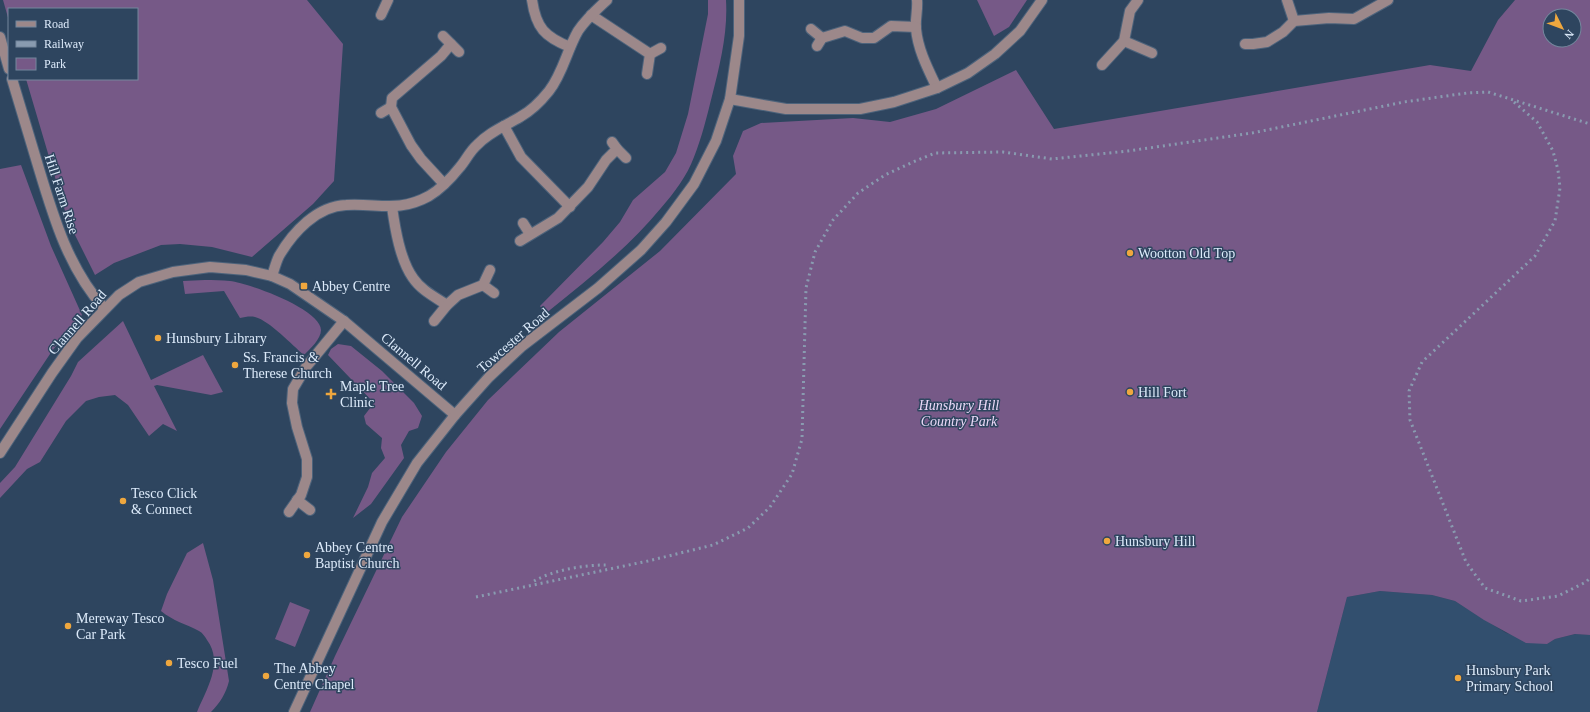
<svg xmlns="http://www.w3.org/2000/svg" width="1590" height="712" viewBox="0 0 1590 712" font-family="'Times New Roman',serif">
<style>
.built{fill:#324f6e}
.green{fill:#765987;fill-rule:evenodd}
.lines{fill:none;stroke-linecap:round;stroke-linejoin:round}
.minor-casing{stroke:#4d637b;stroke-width:12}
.minor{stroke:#9c888a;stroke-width:10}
.rail{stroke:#899bb0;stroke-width:3;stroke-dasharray:2 4;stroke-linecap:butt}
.poi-dot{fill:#efa73e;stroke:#2e455f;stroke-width:1.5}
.labels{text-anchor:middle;stroke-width:3;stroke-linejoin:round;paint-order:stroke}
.street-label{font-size:14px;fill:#dceafa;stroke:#2e455f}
.poi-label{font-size:14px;fill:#dceafa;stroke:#2e455f;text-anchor:start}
.park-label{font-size:14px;font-style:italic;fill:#ecd9f8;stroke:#2e455f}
</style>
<rect width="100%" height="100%" fill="#2e455f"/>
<!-- built -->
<polygon class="built" points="1380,591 1432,595 1455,601 1506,633 1547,644 1555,639 1576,634 1590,635 1590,712 1317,712 1347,597"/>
<!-- green -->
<g class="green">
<polygon points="3,0 307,0 343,44 334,181 313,204 252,257 212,247 180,244 161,245 114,263 95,275 68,221 26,79 137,79 137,9 9,9 9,21"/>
<path d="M708,0H726C728,32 720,65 712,96C707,116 702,137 694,157C687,176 674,193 661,208C627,249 586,281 545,314L540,306L603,242L620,222L633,200L665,172L676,153L688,114L708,14Z"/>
<polygon points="977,0 1027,0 1009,27 994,36"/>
<path d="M1515,0H1590V635L1575,634L1555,639L1547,644L1526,643L1484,620L1455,601L1432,595L1380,591L1347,597L1317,712H310L335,656L402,517L446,452L488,400L559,332L660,251L736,174L733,156L743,131L761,123L853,118L890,122L936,109L1016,70L1054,129L1430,65L1471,71L1498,20ZM1550,16H1574V40H1550Z"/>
<polygon points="21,165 51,246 82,315 52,351 0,429 0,169"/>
<path d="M205,280C213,280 222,280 230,281C248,283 321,309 321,330C321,339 310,349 304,355C292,345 270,321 255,317C250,316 245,317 240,318L224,291L185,294L183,281Z"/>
<polygon points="123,321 151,380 203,355 223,392 211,395 157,385 154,386 177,431 163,424 149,436 128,405 115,395 99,397 86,401 66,421 40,462 27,469 0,498 0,483 15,467 71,376 78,362"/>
<polygon points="338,344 351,346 382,371 414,403 422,416 418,428 409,431 401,445 404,458 371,504 353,518 368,487 372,473 385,458 381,448 382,438 366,424 364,416 374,403 328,355 331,349"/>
<path d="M203,543L213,580L229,681C226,693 220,703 211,712H197C206,690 224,663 207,640C205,637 203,633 199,631C186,624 173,621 161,611L167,594L187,553Z"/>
<polygon points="290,602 310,610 295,647 275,639"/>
</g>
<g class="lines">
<defs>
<g id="minor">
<path d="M532,0C536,28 545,37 570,47"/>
<path d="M917,0C918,10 915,19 916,29C918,50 928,69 937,88"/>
<polyline points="1287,0 1294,21"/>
<polyline points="381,15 388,0"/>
<polyline points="591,15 650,54 647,74"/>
<polyline points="811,29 822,38"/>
<polyline points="443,36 459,52"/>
<polyline points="0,37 9,69"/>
<polyline points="1124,41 1152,53"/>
<polyline points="1245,44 1253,44 1267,42 1283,32 1294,21 1329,18 1354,19 1388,0"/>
<polyline points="817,46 822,38 845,31 862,38 874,38 891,26 916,27"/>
<polyline points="650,54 661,48"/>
<polyline points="1102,65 1124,41 1130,11 1138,0"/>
<path d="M12,79C21,109 30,139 39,169C54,219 69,269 104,308"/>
<polyline points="730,99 786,109 860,109 894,102 937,88 968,73 995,54 1020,31 1042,0"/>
<polyline points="381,113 391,107"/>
<polyline points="504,126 521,157 570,207"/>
<polyline points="617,149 626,158"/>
<polyline points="444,184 421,159 411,145 391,107 392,98 441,56 451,44"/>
<path d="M392,207C395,228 400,260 413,278C421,290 435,297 447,305"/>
<polyline points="523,223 530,234"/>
<polyline points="520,241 558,218 588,187 606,160 617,149 612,142"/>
<path d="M272,276C274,270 276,262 279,256C293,232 317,206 346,205C378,203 398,213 429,196C441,189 452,177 460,167C466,160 470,151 477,145C489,132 505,126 520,117C531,111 541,101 549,91C563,73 567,50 578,31C586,19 597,9 607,0"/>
<polyline points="483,285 494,293"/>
<polyline points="434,321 447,305 458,295 483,285 490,270"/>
<polyline points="0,453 52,373 77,338 119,295 139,282 173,272 210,267 246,270 272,276 290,284 344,321 455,415"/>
<polyline points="297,500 310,510"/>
<polyline points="289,512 301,495 307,477 307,459 297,427 292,403 293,389 306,367 344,321"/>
<polyline points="294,712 382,522 417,463 455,415 489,377 521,347 598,288 641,250 666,222 694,184 716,141 730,99 739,36 739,0"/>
</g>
</defs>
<!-- minor casing -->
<use href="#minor" class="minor-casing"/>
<!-- minor -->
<use href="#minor" class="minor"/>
<!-- rail -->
<g class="rail">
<polyline points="1514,102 1537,122 1553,151 1558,170 1560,188 1555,221 1535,256 1422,362 1409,391 1410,420 1466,562 1485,588 1521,601 1558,596 1586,582 1590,578"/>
<path d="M534,581C554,570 583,565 606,565"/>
<polyline points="476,597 648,561 713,545 748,528 770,507 792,474 802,439 806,288 815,252 833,220 858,193 885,175 913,162 935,153 1003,152 1052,159 1128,151 1252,133 1404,102 1467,93 1488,92 1590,124"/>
</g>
</g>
<!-- markers -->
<g class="poi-dot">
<circle cx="1130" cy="253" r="4"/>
<rect x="300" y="282" width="8" height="8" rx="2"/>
<circle cx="158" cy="338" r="4"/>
<circle cx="235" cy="365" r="4"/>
<circle cx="1130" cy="392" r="4"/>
<path d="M329 388h4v4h4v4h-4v4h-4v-4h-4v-4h4z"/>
<circle cx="123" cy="501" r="4"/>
<circle cx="1107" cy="541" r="4"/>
<circle cx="307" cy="555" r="4"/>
<circle cx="68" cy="626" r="4"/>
<circle cx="169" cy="663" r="4"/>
<circle cx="266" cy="676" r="4"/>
<circle cx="1458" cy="678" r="4"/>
</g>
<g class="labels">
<!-- street labels -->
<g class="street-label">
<text transform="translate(62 194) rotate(72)" y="5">Hill Farm Rise</text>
<text transform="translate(77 322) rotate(-49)" y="5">Clannell Road</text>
<text transform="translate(513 340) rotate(-41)" y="5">Towcester Road</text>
<text transform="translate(414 361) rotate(40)" y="5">Clannell Road</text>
</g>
<!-- poi labels -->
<g class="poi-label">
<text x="1138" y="258">Wootton Old Top</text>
<text x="312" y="291">Abbey Centre</text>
<text x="166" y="343">Hunsbury Library</text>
<text x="243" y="362">Ss. Francis &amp;<tspan x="243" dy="16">Therese Church</tspan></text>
<text x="340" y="391">Maple Tree<tspan x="340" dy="16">Clinic</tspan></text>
<text x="1138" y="397">Hill Fort</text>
<text x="131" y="498">Tesco Click<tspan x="131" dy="16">&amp; Connect</tspan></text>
<text x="1115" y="546">Hunsbury Hill</text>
<text x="315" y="552">Abbey Centre<tspan x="315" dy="16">Baptist Church</tspan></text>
<text x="76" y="623">Mereway Tesco<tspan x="76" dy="16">Car Park</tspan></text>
<text x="177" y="668">Tesco Fuel</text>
<text x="274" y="673">The Abbey<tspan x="274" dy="16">Centre Chapel</tspan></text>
<text x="1466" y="675">Hunsbury Park<tspan x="1466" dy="16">Primary School</tspan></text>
</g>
<!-- park labels -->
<g class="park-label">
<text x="959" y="410">Hunsbury Hill<tspan x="959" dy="16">Country Park</tspan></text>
</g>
</g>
<!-- legend -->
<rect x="8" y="8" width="130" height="72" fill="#2e455f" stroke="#74879d"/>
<rect x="16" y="21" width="20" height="6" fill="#9c888a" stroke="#74879d"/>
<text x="44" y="28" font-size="12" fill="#dceafa">Road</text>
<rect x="16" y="41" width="20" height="6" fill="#899bb0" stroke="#74879d"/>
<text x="44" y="48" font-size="12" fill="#dceafa">Railway</text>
<rect x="16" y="58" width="20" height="12" fill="#765987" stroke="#74879d"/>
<text x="44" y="68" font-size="12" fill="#dceafa">Park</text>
<!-- north arrow -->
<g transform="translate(1562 28) rotate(132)"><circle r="19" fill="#2e455f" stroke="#74879d"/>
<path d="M0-3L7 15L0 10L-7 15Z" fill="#efa73e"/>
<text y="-6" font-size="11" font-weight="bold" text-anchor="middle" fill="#dceafa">N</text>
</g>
</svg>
